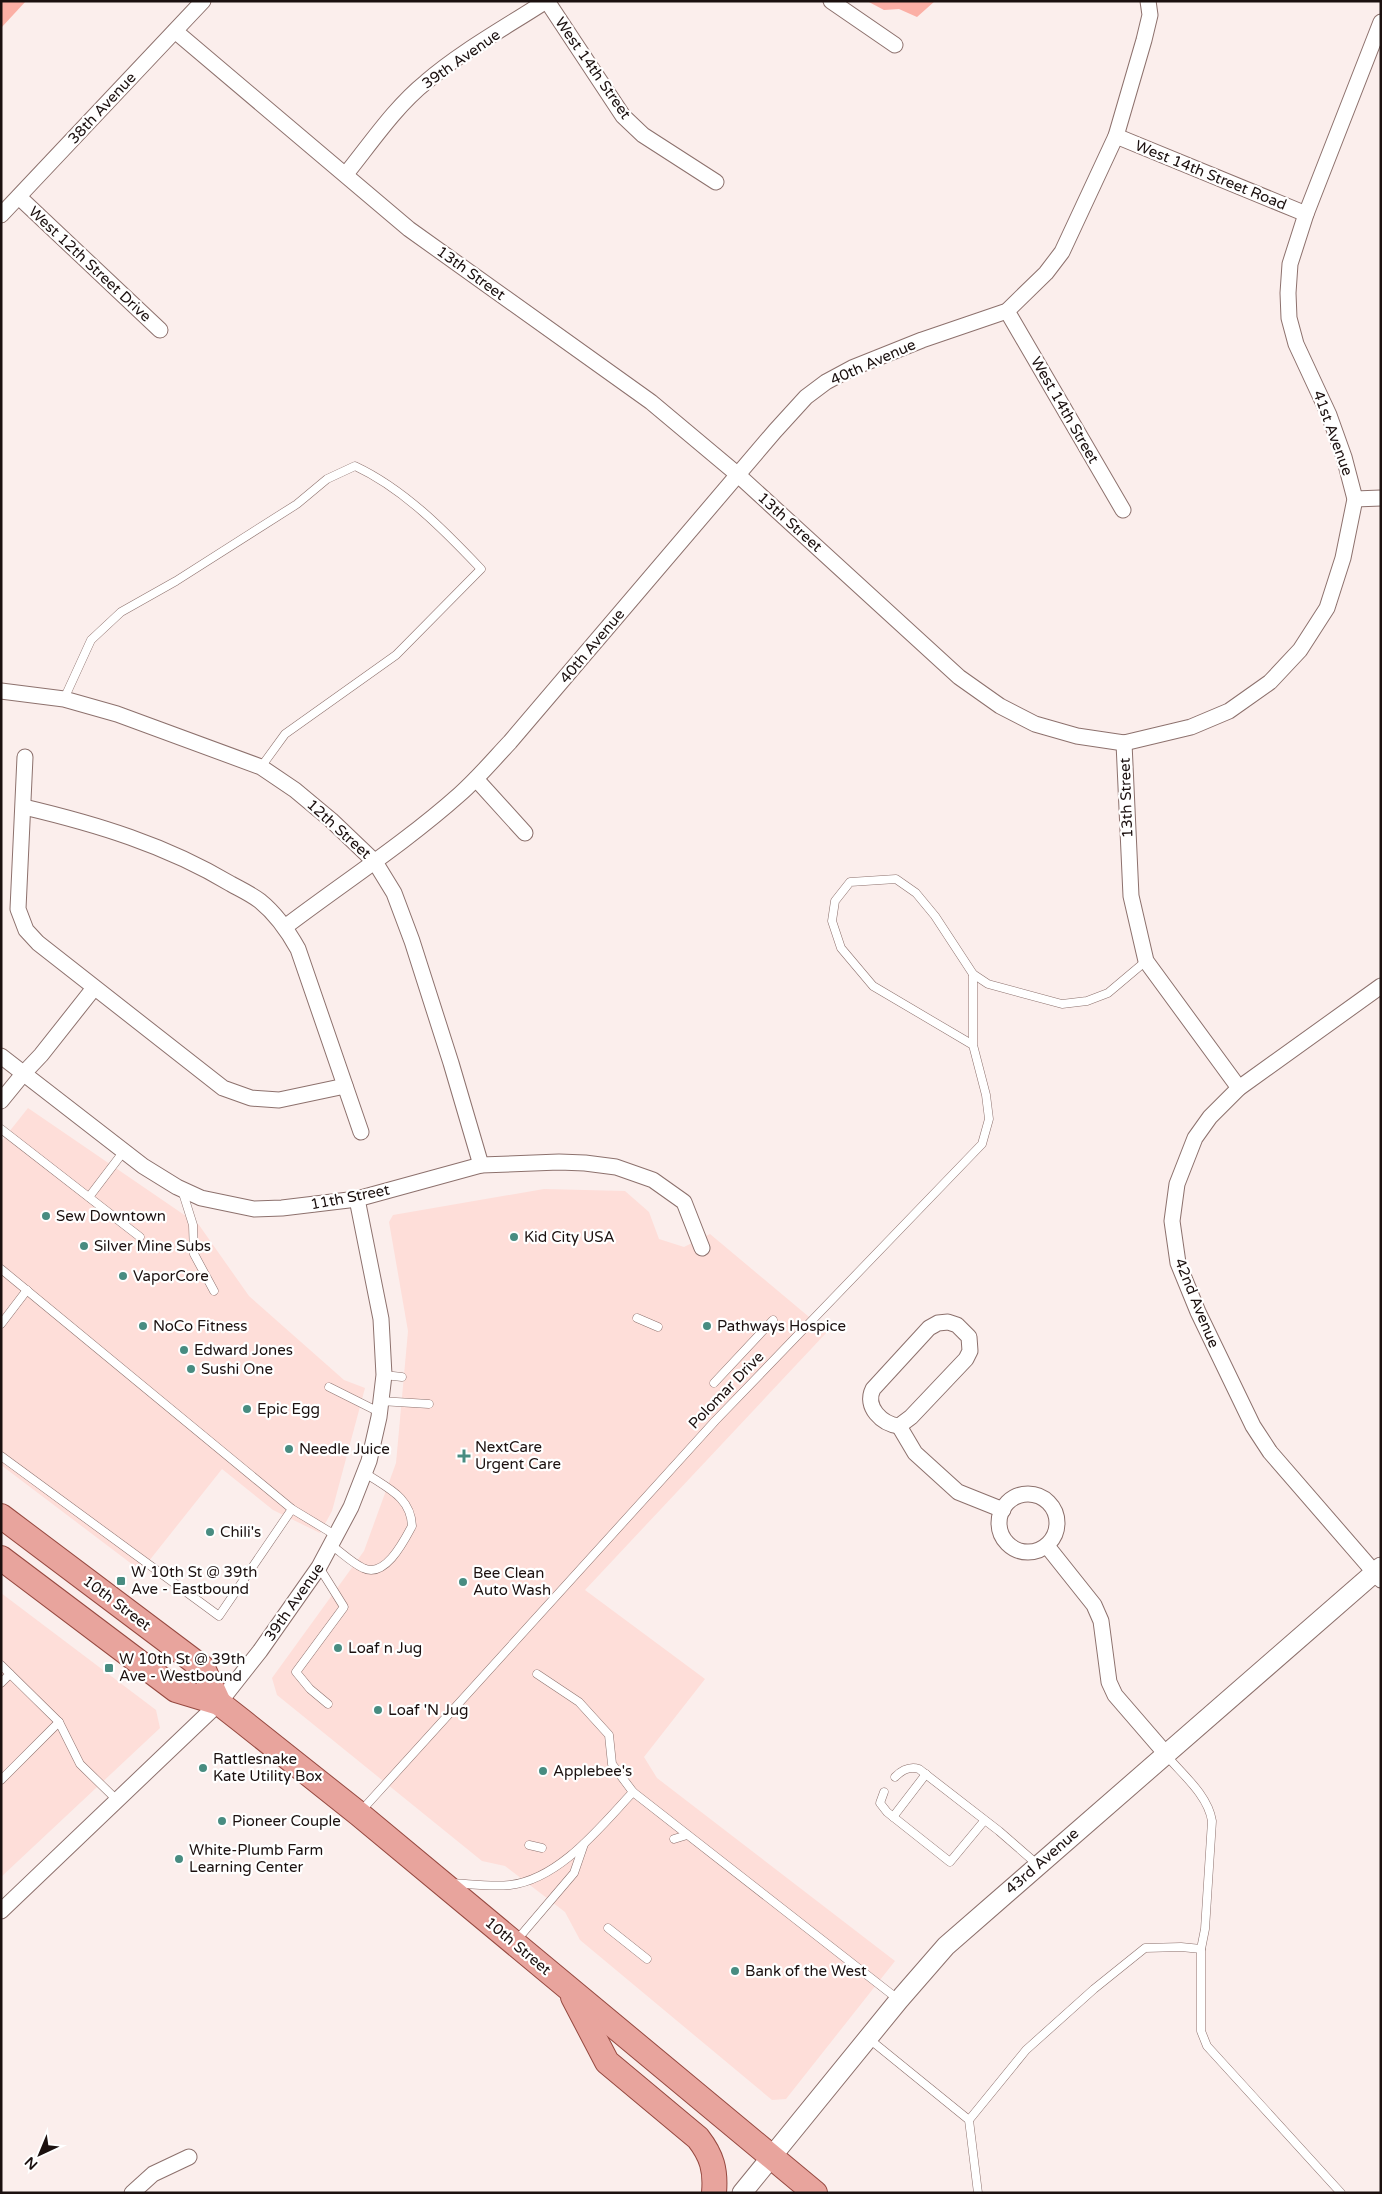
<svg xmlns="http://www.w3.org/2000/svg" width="1382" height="2194" viewBox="0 0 1382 2194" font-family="'Varela Round',sans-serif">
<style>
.built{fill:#feded9}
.green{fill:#fbafa5}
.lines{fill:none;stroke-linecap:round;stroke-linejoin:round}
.service-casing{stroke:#8d716d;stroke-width:9}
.minor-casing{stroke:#8d716d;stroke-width:17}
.tertiary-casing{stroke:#8d716d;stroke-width:21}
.primary-casing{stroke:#964940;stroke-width:26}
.service{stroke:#fff;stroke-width:8}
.minor{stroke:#fff;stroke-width:15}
.tertiary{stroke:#fff;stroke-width:19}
.primary{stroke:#e8a49d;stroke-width:24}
.poi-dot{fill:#488c81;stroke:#fff;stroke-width:2}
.labels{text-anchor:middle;stroke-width:4.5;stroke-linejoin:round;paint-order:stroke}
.street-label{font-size:15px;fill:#1b100f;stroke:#fff}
.poi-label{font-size:15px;fill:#1b100f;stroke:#fff;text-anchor:start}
</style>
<rect width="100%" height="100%" fill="#fbeeec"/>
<!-- built -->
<g class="built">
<polygon points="28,1108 199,1225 249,1296 344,1380 365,1388 332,1511 320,1533 273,1510 222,1469 141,1571 1,1465 1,1142"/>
<polygon points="544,1189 625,1191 649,1212 659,1239 684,1247 710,1234 827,1332 585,1590 705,1679 644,1757 657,1778 895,1961 786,2099 772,2100 580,1940 565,1912 505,1866 482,1861 277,1695 272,1678 364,1551 396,1463 408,1331 389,1222 393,1215"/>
<polygon points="1,1593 156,1710 160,1728 1,1877"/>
</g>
<!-- green -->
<g class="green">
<polygon points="1,1 26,1 1,28"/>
<polygon points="867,1 935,1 917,17 899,9 884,10"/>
</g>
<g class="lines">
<defs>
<g id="service">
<path d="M64,699L91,640L121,612L176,581L297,504L327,479L355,466C404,489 444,530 481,569L396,655L285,734L261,767"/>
<polyline points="973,974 988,984 1062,1004 1087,1001 1108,993 1146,961"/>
<polyline points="1,1129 140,1237"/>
<polyline points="182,1190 193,1225 194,1254 214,1291"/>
<polyline points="89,1197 124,1151"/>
<polyline points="1,1269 292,1509 335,1535"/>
<polyline points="637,1318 658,1327"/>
<polyline points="1,1324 27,1290"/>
<polyline points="384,1375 402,1377"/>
<polyline points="714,1383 773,1320"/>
<polyline points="329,1387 379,1412"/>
<polyline points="380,1401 429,1404"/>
<polyline points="1,1456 219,1616 292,1509"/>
<path d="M331,1545C341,1552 352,1563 363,1568C385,1579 404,1541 412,1526C411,1497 387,1488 365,1473"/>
<polyline points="319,1567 344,1607 296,1672 310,1689 328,1704"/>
<polyline points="1,1665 59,1722 80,1764 118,1801"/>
<polyline points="537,1674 579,1702 609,1735 612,1764 633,1792"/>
<polyline points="1,1683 10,1674"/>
<path d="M1166,1755C1182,1774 1208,1795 1212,1821L1205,1929L1201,1949V2031L1207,2046L1341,2193"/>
<path d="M895,1777C902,1770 909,1766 919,1769L999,1831L1038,1865"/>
<polyline points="1,1780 59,1722"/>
<polyline points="884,1792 880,1803 887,1812 950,1862 984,1821"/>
<polyline points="361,1811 715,1421 982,1144 989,1119 986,1095 973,1045 973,974 935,916 916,893 896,879 850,882 835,901 832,921 841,948 873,986 973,1045"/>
<polyline points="893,1817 926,1774"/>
<polyline points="674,1839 687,1835"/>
<polyline points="529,1845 542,1848"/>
<path d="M452,1883C471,1884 491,1887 510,1885C560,1879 601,1826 633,1792L899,2000"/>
<polyline points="608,1928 647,1959"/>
<polyline points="516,1941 574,1873 584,1844"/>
<polyline points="868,2038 969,2120 978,2193"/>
<polyline points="969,2120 1026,2050 1094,1989 1145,1948 1181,1947 1201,1949"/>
</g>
<g id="minor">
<polyline points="547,1 623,116 643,135 716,182"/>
<polyline points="831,1 895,45"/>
<polyline points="175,31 409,229 651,402 737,474 959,677 1000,706 1035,724 1077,736 1124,743 1191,727 1229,711 1270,682 1300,650 1327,608 1343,558 1355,499 1344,457 1329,415 1296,344 1289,318 1288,293 1290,264 1306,214 1381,22"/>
<polyline points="1116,136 1306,214"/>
<path d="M346,174C371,143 395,107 426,82C462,51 506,27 546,1"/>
<polyline points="19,197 160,330"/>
<polyline points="1,215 203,1"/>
<polyline points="1007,311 1123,510"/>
<polyline points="1355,499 1381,498"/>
<polyline points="1,691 64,699 117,714 261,767 295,790 331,820 375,862 394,893 412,941 451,1063 481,1165"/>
<polyline points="1124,743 1131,896 1146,961 1239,1088"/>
<polyline points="25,757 18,909 26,930 38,943 223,1088 251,1098 279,1100 345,1086"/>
<polyline points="476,779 525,833"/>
<path d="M24,807C96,824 166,845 231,884C240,889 251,894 260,901C276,914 288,931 298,949L361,1132"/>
<path d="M285,927C343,883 405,843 460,794C478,778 494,759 510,742L775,431L806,397L826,382L852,368L922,340L1007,311L1046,273L1062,252L1116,136L1144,40L1150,15L1148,1"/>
<polyline points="1381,986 1239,1088 1210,1117 1195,1138 1177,1184 1172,1221 1178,1263 1198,1312 1253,1426 1270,1452 1381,1580"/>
<polyline points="1,1056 143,1166 177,1187 201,1198 254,1209 282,1208 357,1199 481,1165 559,1162 585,1163 616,1167 653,1180 684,1202 702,1248"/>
<polyline points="1,1101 23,1074 41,1055 94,988"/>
<path d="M948,1322L957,1325L969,1337L970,1351L966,1359L911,1417L899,1426C882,1424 864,1407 873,1389L929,1328L938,1323Z"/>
<polyline points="899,1426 915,1453 958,1492 1003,1510"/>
<circle cx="1028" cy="1523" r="29"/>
<polyline points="1047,1546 1094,1605 1101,1621 1109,1682 1115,1695 1166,1754"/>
<polyline points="1,1911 219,1703 260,1651 319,1567 351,1507 369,1461 379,1417 384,1375 381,1319 357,1199"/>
<polyline points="132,2193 153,2174 189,2157"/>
</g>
<polyline id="tertiary" points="742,2193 899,2000 946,1946 1381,1567"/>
<g id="primary">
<polyline points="1,1516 203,1668 219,1703"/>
<polyline points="1,1558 176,1690 219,1703 242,1721 359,1814 815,2193"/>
<path d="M573,1997L607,2062L698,2138C712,2156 716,2170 714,2193"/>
</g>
</defs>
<!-- service casing -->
<use href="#service" class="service-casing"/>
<!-- minor casing -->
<use href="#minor" class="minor-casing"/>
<!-- tertiary casing -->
<use href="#tertiary" class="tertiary-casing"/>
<!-- primary casing -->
<use href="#primary" class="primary-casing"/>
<!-- service -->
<use href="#service" class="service"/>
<!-- minor -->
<use href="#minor" class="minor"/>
<!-- tertiary -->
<use href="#tertiary" class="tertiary"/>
<!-- primary -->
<use href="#primary" class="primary"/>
</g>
<!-- markers -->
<g class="poi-dot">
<circle cx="46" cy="1216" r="5"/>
<circle cx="514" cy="1237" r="5"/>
<circle cx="84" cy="1246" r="5"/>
<circle cx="123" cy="1276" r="5"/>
<circle cx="143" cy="1326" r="5"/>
<circle cx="707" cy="1326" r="5"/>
<circle cx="184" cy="1350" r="5"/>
<circle cx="191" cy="1369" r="5"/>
<circle cx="247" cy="1409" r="5"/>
<circle cx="289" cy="1449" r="5"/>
<path d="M461.5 1448.5h5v5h5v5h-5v5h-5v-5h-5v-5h5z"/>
<circle cx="210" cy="1532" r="5"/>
<rect x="116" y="1576" width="10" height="10" rx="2.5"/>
<circle cx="463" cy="1582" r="5"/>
<circle cx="338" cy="1648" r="5"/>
<rect x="104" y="1663" width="10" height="10" rx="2.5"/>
<circle cx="378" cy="1710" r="5"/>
<circle cx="203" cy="1768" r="5"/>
<circle cx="543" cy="1771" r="5"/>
<circle cx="222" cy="1821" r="5"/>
<circle cx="179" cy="1859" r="5"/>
<circle cx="735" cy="1971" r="5"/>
</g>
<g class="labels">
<!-- street labels -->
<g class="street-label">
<text transform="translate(461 59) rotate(-35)" y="5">39th Avenue</text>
<text transform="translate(593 68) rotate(55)" y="5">West 14th Street</text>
<text transform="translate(102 108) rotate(-47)" y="5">38th Avenue</text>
<text transform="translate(1211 175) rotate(22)" y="5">West 14th Street Road</text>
<text transform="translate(90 264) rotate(43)" y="5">West 12th Street Drive</text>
<text transform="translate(471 273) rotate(36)" y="5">13th Street</text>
<text transform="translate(873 362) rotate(-24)" y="5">40th Avenue</text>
<text transform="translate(1065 410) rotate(60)" y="5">West 14th Street</text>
<text transform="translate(1333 433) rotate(70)" y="5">41st Avenue</text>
<text transform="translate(790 522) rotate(42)" y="5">13th Street</text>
<text transform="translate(592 646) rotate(-50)" y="5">40th Avenue</text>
<text transform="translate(1126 798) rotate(-92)" y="5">13th Street</text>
<text transform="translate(339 829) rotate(42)" y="5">12th Street</text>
<text transform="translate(350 1197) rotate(-11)" y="5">11th Street</text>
<text transform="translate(1197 1303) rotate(68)" y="5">42nd Avenue</text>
<text transform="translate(726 1390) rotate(-46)" y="5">Polomar Drive</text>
<text transform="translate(294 1602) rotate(-55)" y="5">39th Avenue</text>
<text transform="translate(117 1603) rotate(37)" y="5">10th Street</text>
<text transform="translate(1042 1861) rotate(-41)" y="5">43rd Avenue</text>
<text transform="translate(518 1946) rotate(40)" y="5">10th Street</text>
</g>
<!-- poi labels -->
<g class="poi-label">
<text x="56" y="1221">Sew Downtown</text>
<text x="524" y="1242">Kid City USA</text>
<text x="94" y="1251">Silver Mine Subs</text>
<text x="133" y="1281">VaporCore</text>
<text x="153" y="1331">NoCo Fitness</text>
<text x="717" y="1331">Pathways Hospice</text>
<text x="194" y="1355">Edward Jones</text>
<text x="201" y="1374">Sushi One</text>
<text x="257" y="1414">Epic Egg</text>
<text x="475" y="1452">NextCare<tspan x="475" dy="17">Urgent Care</tspan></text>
<text x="299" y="1454">Needle Juice</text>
<text x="220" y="1537">Chili's</text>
<text x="131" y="1577">W 10th St @ 39th<tspan x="131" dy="17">Ave - Eastbound</tspan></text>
<text x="473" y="1578">Bee Clean<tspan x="473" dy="17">Auto Wash</tspan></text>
<text x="348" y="1653">Loaf n Jug</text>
<text x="119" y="1664">W 10th St @ 39th<tspan x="119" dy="17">Ave - Westbound</tspan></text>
<text x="388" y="1715">Loaf 'N Jug</text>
<text x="213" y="1764">Rattlesnake<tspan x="213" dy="17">Kate Utility Box</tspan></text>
<text x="553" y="1776">Applebee's</text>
<text x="232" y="1826">Pioneer Couple</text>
<text x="189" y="1855">White-Plumb Farm<tspan x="189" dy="17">Learning Center</tspan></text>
<text x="745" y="1976">Bank of the West</text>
</g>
</g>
<!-- border -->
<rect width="1382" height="2194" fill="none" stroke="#1b100f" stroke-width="5"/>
<!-- north arrow -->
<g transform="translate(40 2154) rotate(224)" stroke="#ffffff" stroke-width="4" paint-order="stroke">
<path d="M0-4L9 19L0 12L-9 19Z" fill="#1b100f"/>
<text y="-8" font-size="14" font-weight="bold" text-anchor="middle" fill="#1b100f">N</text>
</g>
</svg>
